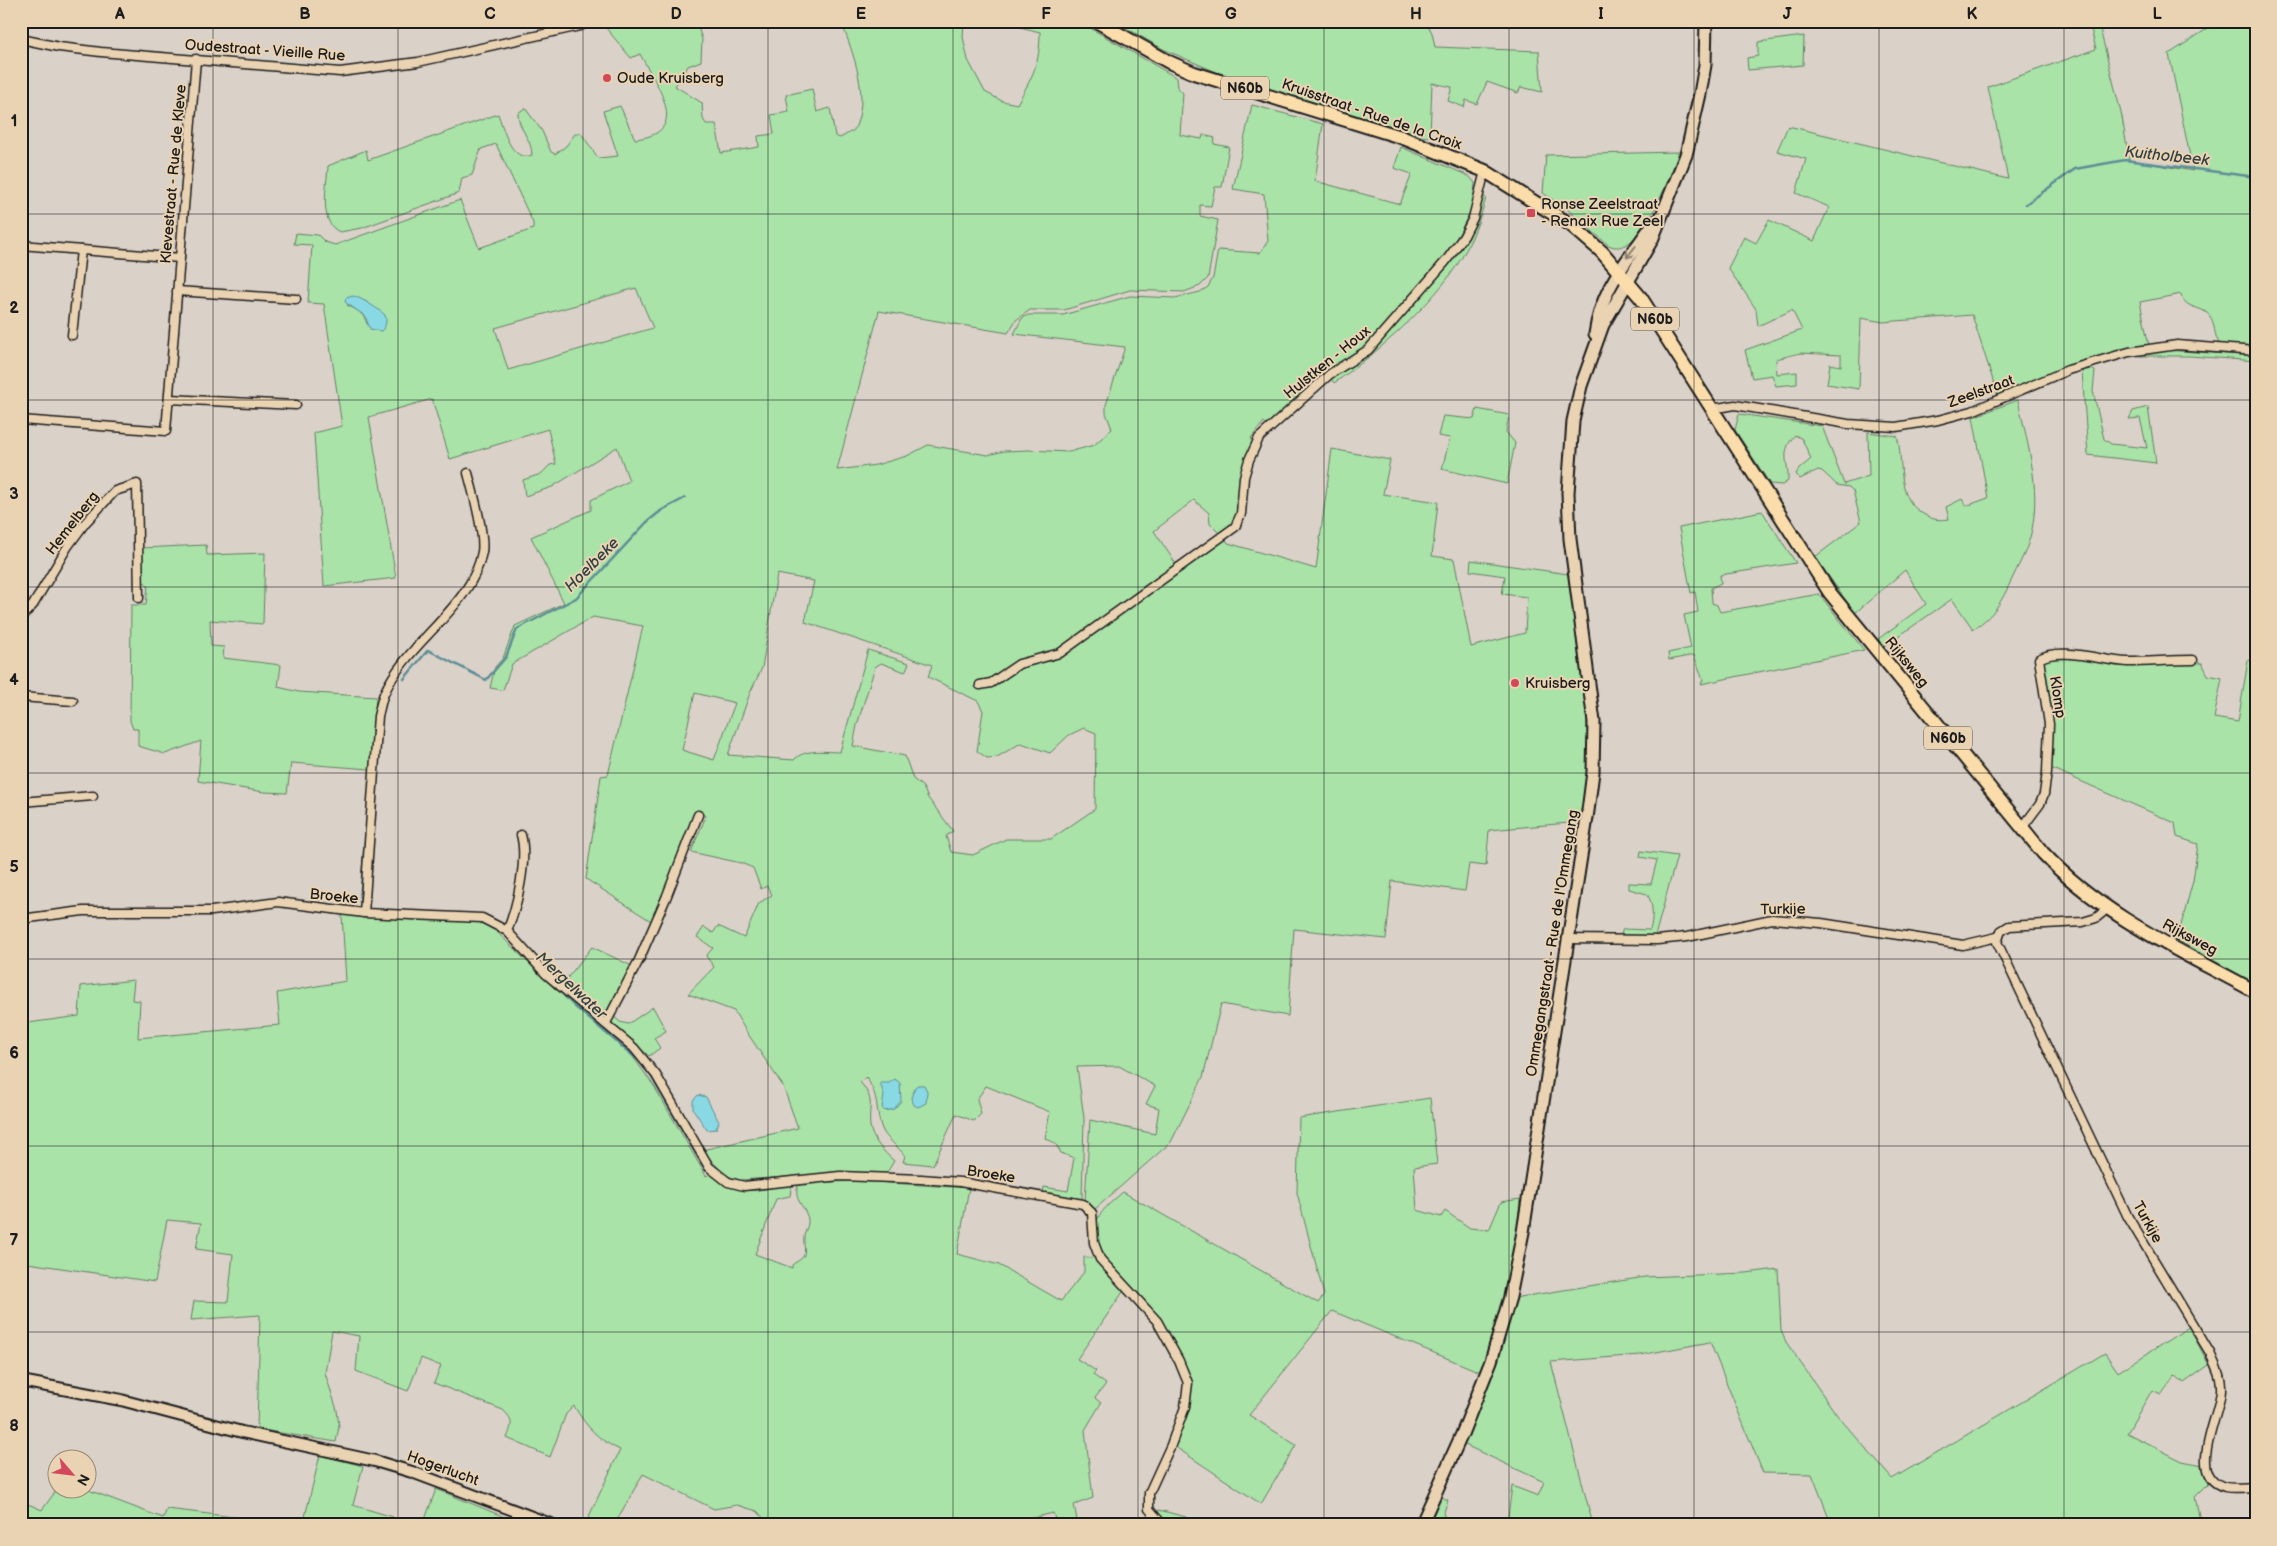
<svg xmlns="http://www.w3.org/2000/svg" width="2277" height="1546" viewBox="0 0 2277 1546" font-family="'Balsamiq Sans',sans-serif">
<style>
.green{fill:#a9e3a8;stroke:#628062;fill-rule:evenodd}
.water{fill:#89d9e5;stroke:#5d8d95}
.lines{fill:none;stroke-linecap:round;stroke-linejoin:round}
.stream{stroke:#5d8d95;stroke-width:2.5}
.minor-casing{stroke:#1c1c1c;stroke-width:11}
.tertiary-casing{stroke:#1c1c1c;stroke-width:14}
.secondary-casing{stroke:#1c1c1c;stroke-width:15}
.primary-casing{stroke:#1c1c1c;stroke-width:16}
.minor{stroke:#ead3b3;stroke-width:8}
.tertiary{stroke:#ead3b3;stroke-width:10}
.secondary{stroke:#ead3b3;stroke-width:11}
.primary{stroke:#fbddab;stroke-width:12}
.oneway{stroke:#8d816f}
.grid{fill:none;stroke:#1c1c1c;stroke-width:1;stroke-opacity:0.55}
.poi-dot{fill:#d1495b;stroke:#ead3b3;stroke-width:2}
.labels{text-anchor:middle;stroke-width:4;stroke-linejoin:round;paint-order:stroke}
.shield{fill:#ead3b3;stroke:#5a5349;stroke-width:1}
.shield-label{font-size:14px;font-weight:bold;fill:#1c1c1c}
.street-label{font-size:15px;fill:#1c1c1c;stroke:#ead3b3}
.poi-label{font-size:15px;fill:#1c1c1c;stroke:#ead3b3;text-anchor:start}
.water-label{font-size:16px;font-style:italic;fill:#324244;stroke:#ead3b3}
.neatline{fill:none;stroke:#1c1c1c;stroke-width:2}
.grid-label{font-size:16px;text-anchor:middle;font-weight:bold;fill:#1c1c1c}
</style>
<rect width="100%" height="100%" fill="#dad1c8"/>
<filter id="ink" filterUnits="userSpaceOnUse"><feTurbulence type="fractalNoise" baseFrequency=".02" numOctaves="2"/><feDisplacementMap in="SourceGraphic" scale="10" xChannelSelector="R" yChannelSelector="G"/><feConvolveMatrix kernelMatrix="1 2 1 2 8 2 1 2 1" color-interpolation-filters="sRGB"/></filter>
<g filter="url(#ink)">
<!-- green -->
<g class="green">
<path d="M604,21H696L702,39L701,61L688,66L675,86L702,103L703,119L706,124H716L721,153L759,147L758,136L774,134L771,115L789,112L786,95L812,89L817,112L830,108L835,136L840,138L854,130C871,98 853,53 841,21H964L963,37L968,60L985,92L1002,101L1017,104C1032,77 1040,65 1040,32L1020,27L1016,21H1078L1177,78L1178,88L1183,93L1180,135L1202,139L1203,135L1215,138L1214,144L1229,147L1222,187H1215L1211,206L1200,205V216L1218,220L1208,278L1200,286L1184,292L1130,290L1064,310H1030L1016,320L1008,333L879,311L837,470L876,465L907,456L928,445L988,455L1004,451L1028,450L1069,452L1094,445L1112,429L1106,413V405L1125,347L1014,334L1022,318L1028,315H1063L1130,296L1175,298L1200,292L1208,287L1213,278L1218,250L1260,253L1268,241L1264,194L1233,189L1252,105L1323,124L1315,181L1400,204L1412,174L1394,168L1401,147L1469,176L1475,183L1473,206L1451,250L1368,346L1324,374L1268,426L1264,422L1251,438L1253,441C1240,470 1244,481 1239,510C1237,520 1229,528 1223,536L1228,543L1316,569L1332,449L1390,460L1383,494L1438,502L1432,556L1454,559L1471,647L1525,633L1527,597L1502,594L1505,576L1470,571L1471,560L1568,574L1586,712L1589,759L1580,822L1489,830L1486,866L1469,864L1465,891L1392,881L1386,939L1294,929L1288,1016L1221,1004L1203,1077L1171,1142L1094,1210L1085,1201L1090,1120L1155,1134L1159,1108L1146,1104L1155,1086L1119,1066L1077,1067L1084,1118L1082,1199L1043,1193L1044,1187L1068,1191L1074,1158L1061,1153L1055,1143L1045,1138L1050,1112L986,1086L977,1099L981,1114L974,1121L956,1114L933,1165L903,1162L905,1156C898,1146 887,1140 882,1129C874,1107 881,1100 866,1077L860,1082C876,1101 868,1105 870,1126C872,1140 884,1152 894,1161L886,1174H832L740,1180L725,1175L702,1150L798,1128L783,1086L746,1031L734,1011L688,994L714,967L706,956L713,948L697,937L704,927L713,933L718,926L744,938L759,903L772,895L767,886L761,889L753,868L741,863L691,852L706,816L697,812L654,923L586,879L601,776L608,775L643,626L593,617L512,664L503,690L490,688L495,667L503,658L515,626L564,603L531,537L591,510V500L629,481L617,447L552,487L525,496L523,480L541,474L550,465L556,464L548,429L450,459L432,399L369,417L396,578L324,586L314,433L342,426L324,304L308,303L312,245L294,244L296,233L318,235L325,242L335,245L460,200L479,248L533,229V223L496,144L481,149L472,175L462,178L459,193L362,228L340,232C318,224 327,185 328,166L366,150L368,160L498,114C503,127 511,164 532,155C532,139 518,129 518,113L525,108L542,131L551,152L555,154L566,146L575,134L581,133L598,158L618,156L603,111L620,106L635,139C694,133 655,83 640,54L631,58L606,28ZM636,288L653,328L508,370L495,328ZM365,301L385,316L383,329L381,331L367,324C364,313 357,310 347,305ZM1194,500L1209,513L1210,524L1219,533L1176,564L1154,531ZM777,574L814,581L805,622L932,665L928,677L978,701L983,711L977,751L987,758L997,757L1021,743L1050,753L1069,735L1084,728L1096,733L1095,809L1051,839H1006L973,855L951,852L946,836L953,831L928,798L923,787L913,779L905,756L853,746L857,725L875,667L881,663L905,672L909,663L868,650L840,752C826,752 804,748 794,760L728,755L750,693L762,668ZM695,693L735,703L714,760L682,750Z"/>
<polygon points="1114,21 1426,21 1432,33 1435,47 1539,51 1542,92 1521,87 1518,93 1487,82 1477,104 1466,100 1464,107 1448,101 1452,87 1432,83 1430,136 1426,137 1221,74 1163,49"/>
<path d="M2089,21H2098L2122,117L2129,160L2193,171L2169,54L2219,21H2256V349L2220,344C2213,336 2216,323 2209,315C2200,305 2185,310 2181,294L2140,302L2149,346L2081,362L1998,396L1972,315L1883,322L1861,318L1859,389L1827,384L1830,364L1841,366V355L1800,353L1776,359L1777,374L1797,372V384L1776,386L1772,375L1752,378L1745,350L1802,330L1792,310L1758,326L1756,309L1728,268L1744,237L1756,243L1769,220L1814,241L1829,207L1796,193L1806,159L1777,151L1788,126L2008,179L1988,87L2096,49Z"/>
<polygon points="1804,36 1803,65 1748,70 1747,58 1758,56 1758,42"/>
<path d="M1679,152C1671,173 1639,265 1607,244L1568,210L1543,193L1546,155Z"/>
<path d="M1481,194L1486,198C1481,216 1475,232 1467,248C1443,296 1378,353 1334,383L1331,379L1374,349L1462,247L1469,234Z"/>
<polygon points="2164,350 2256,356 2256,361 2190,356 2140,356 2140,353"/>
<polygon points="2091,369 2095,371 2093,391 2104,439 2111,444 2147,448 2140,418 2129,419 2133,411 2148,407 2156,463 2088,455 2082,371"/>
<path d="M2018,400C2028,447 2044,496 2028,544C2024,556 2017,568 2012,579C2001,602 1995,615 1973,629L1952,599L1883,647L1878,639L1926,604L1905,570L1855,613L1815,557L1861,522L1853,491L1849,487L1837,485L1822,471L1818,470L1800,479L1796,474L1799,469L1811,459L1802,439L1795,435C1779,454 1789,460 1788,481L1782,485L1770,484L1735,430L1739,414L1822,426L1844,484L1869,476L1868,432L1897,436C1904,461 1896,495 1920,512C1931,519 1936,521 1949,519L1946,507L1962,499L1966,506L1988,498L1973,417Z"/>
<polygon points="1477,409 1509,415 1506,432 1515,443 1507,484 1442,469 1450,438 1438,436 1443,416 1474,419"/>
<polygon points="1762,511 1796,563 1720,575 1721,583 1711,588 1712,603 1717,605 1720,612 1819,594 1864,650 1701,684 1703,680 1694,655 1669,660 1668,653 1691,648 1684,615 1698,612 1695,592 1691,593 1679,528"/>
<polygon points="206,545 207,555 265,553 263,624 210,620 211,646 224,647 223,658 281,665 278,687 299,692 376,697 370,769 291,763 287,793 264,792 198,781 201,741 165,754 138,746 138,729 133,729 130,721 131,605 146,605 148,585 141,580 142,548"/>
<path d="M2053,657L2202,663L2208,675L2222,678L2214,718L2238,722L2248,660L2256,661V984L2177,940L2193,881L2198,844L2177,837L2175,823L2051,768C2053,732 2050,699 2042,664L2044,660Z"/>
<path d="M1641,851L1677,856L1655,936H1620L1623,929L1650,930C1653,919 1654,904 1647,894L1629,889V883L1651,884L1657,860L1640,857Z"/>
<path d="M342,915L477,922L491,926L557,991L592,947L634,967L609,1012L620,1022L628,1024L653,1007L666,1031L654,1038L660,1048L649,1056L641,1049L633,1057L654,1086L706,1176L710,1174C739,1198 758,1191 792,1183L790,1196L776,1199L755,1254L792,1268V1265C795,1262 799,1261 802,1258C807,1253 803,1244 804,1238C804,1232 809,1226 808,1219C805,1206 793,1200 798,1186L803,1183L858,1181L969,1188L957,1254L999,1265L1061,1301L1084,1272V1257L1096,1258L1125,1289L1077,1359L1096,1371L1093,1375L1106,1384L1095,1398L1101,1403L1085,1430L1093,1498L1074,1505L1078,1525H1057L1053,1513L1012,1523V1525H770L757,1511L737,1505L714,1509L643,1474L614,1525H585L620,1450C598,1440 586,1426 574,1406L566,1414L550,1457L507,1438C512,1425 514,1420 503,1410L434,1383L441,1366L421,1358L408,1391L356,1371L359,1336L332,1331L325,1373L337,1410L339,1427L336,1442L257,1429L260,1315L191,1320L194,1301L228,1302L233,1254L196,1249L201,1223L167,1220L155,1282L21,1262V1024L79,1016L81,986L134,980L132,1000L140,1001L138,1038L280,1025L277,993L346,981Z"/>
<path d="M1430,1098L1437,1164L1414,1167L1417,1210L1441,1217L1445,1211L1470,1228L1489,1230L1501,1202L1520,1199L1518,1221H1522L1514,1272L1483,1373L1332,1311L1249,1415L1296,1445L1261,1504L1174,1446C1182,1426 1195,1401 1191,1379L1160,1320L1105,1258C1086,1224 1097,1214 1123,1192L1318,1303L1324,1295L1297,1193L1299,1118Z"/>
<polygon points="1778,1269 1781,1331 1786,1342 1837,1415 1892,1479 2105,1353 2118,1372 2189,1327 2209,1365 2184,1383 2175,1375 2161,1394 2152,1390 2127,1433 2182,1461 2203,1465 2208,1484 2195,1497 2201,1525 1832,1525 1812,1474 1763,1473 1710,1342 1640,1355 1551,1362 1593,1525 1507,1525 1512,1486 1538,1496 1544,1482 1463,1444 1497,1357 1514,1298 1645,1277 1746,1273"/>
<polygon points="320,1455 363,1466 353,1505 393,1517 391,1525 303,1525"/>
<polygon points="58,1488 86,1489 163,1518 167,1509 301,1525 21,1525 21,1501 42,1510"/>
<polygon points="436,1489 524,1525 423,1525"/>
<polygon points="1441,1497 1448,1500 1443,1515 1457,1525 1429,1525"/>
<polygon points="1159,1510 1186,1517 1192,1525 1166,1525 1155,1514"/>
</g>
<!-- water -->
<g class="water">
<path d="M353,296C360,297 380,310 385,315C387,322 386,327 381,331L370,329L365,316L345,302L346,298Z"/>
<polygon points="895,1079 900,1083 901,1101 894,1109 885,1111 882,1108 884,1095 880,1083 889,1083"/>
<polygon points="918,1085 924,1085 927,1091 926,1103 918,1107 914,1105 911,1098 915,1087"/>
<polygon points="698,1095 706,1097 719,1122 716,1129 707,1130 693,1109 693,1101"/>
</g>
<g class="lines">
<!-- stream -->
<g class="stream">
<polyline points="2026,204 2075,169 2125,160 2256,177"/>
<polyline points="404,679 428,650 486,680 506,657 517,629 576,598 647,522 662,510 685,498"/>
<polyline points="360,901 365,841"/>
<polyline points="555,986 573,1005 638,1060 651,1076 706,1171"/>
</g>
<defs>
<g id="minor">
<polyline points="21,39 59,47 101,52 340,72 418,62 580,26 592,21"/>
<polyline points="21,245 180,258"/>
<polyline points="177,291 296,299"/>
<polyline points="72,335 81,250"/>
<polyline points="169,399 296,405"/>
<polyline points="1712,409 1735,405 1848,424 1896,427 1938,420 1972,411 2068,370 2129,352 2177,345 2256,351"/>
<polyline points="21,420 166,431 196,59"/>
<polyline points="21,617 33,605 68,546 85,523 115,491 137,484 139,598"/>
<polyline points="980,685 991,683 1019,664 1060,653 1235,527 1241,514 1244,477 1249,460 1259,438 1330,374 1368,350 1446,261 1464,236 1473,218 1485,171"/>
<polyline points="21,697 73,701"/>
<polyline points="21,802 93,796"/>
<path d="M2022,828L2040,804L2044,794L2047,772L2049,724L2039,659C2060,646 2103,661 2127,662C2149,662 2171,660 2193,660"/>
<path d="M2107,909L2096,918L2083,922L2009,926L2001,931L1997,942L2128,1217L2210,1353C2215,1365 2222,1377 2221,1390C2220,1417 2185,1476 2225,1487C2234,1489 2246,1487 2256,1487"/>
<path d="M364,913L378,716C380,709 381,701 384,694C406,642 472,608 482,552C485,534 473,492 468,473"/>
<polyline points="21,919 83,911 212,911 278,902 364,913 482,918 507,931 546,974 634,1048 656,1075 709,1167 728,1182 744,1186 840,1176 921,1179 960,1182 1083,1204 1092,1213 1094,1243 1100,1259 1157,1321 1179,1361 1188,1383 1185,1407 1171,1445 1149,1493 1149,1509 1163,1525"/>
<path d="M507,931C517,908 528,859 521,835"/>
<polyline points="1568,939 1657,940 1687,937 1772,919 1821,923 1963,945 1997,937"/>
<polyline points="606,1023 639,960 666,898 698,815"/>
</g>
<polyline id="tertiary" points="21,1381 121,1400 242,1432 375,1461 412,1472 553,1525"/>
<g id="secondary">
<path d="M1595,334C1602,285 1628,261 1654,222"/>
<polyline points="1421,1525 1462,1434 1491,1361 1510,1297 1523,1232 1588,811 1593,772 1594,722 1570,539 1568,493 1573,421 1581,386 1603,325 1652,240 1686,155 1700,94 1705,65 1706,21"/>
</g>
<path id="primary" d="M1096,21L1169,62L1194,73L1401,137L1485,171L1571,225L1602,252L1641,298L1830,593L2043,853C2102,916 2181,951 2256,992"/>
</defs>
<!-- minor casing -->
<use href="#minor" class="minor-casing"/>
<!-- tertiary casing -->
<use href="#tertiary" class="tertiary-casing"/>
<!-- secondary casing -->
<use href="#secondary" class="secondary-casing"/>
<!-- primary casing -->
<use href="#primary" class="primary-casing"/>
<!-- minor -->
<use href="#minor" class="minor"/>
<!-- tertiary -->
<use href="#tertiary" class="tertiary"/>
<!-- secondary -->
<use href="#secondary" class="secondary"/>
<!-- primary -->
<use href="#primary" class="primary"/>
</g>
<!-- one-way arrows -->
<defs><path id="oneway-shaft" d="M-6 0H5M1.5-3L5.5 0L1.5 3" fill="none" stroke-width="1.6" stroke-linecap="round" stroke-linejoin="round" transform="scale(1.25)"/></defs>
<use class="oneway" href="#oneway-shaft" transform="translate(1631 252) rotate(128)"/>
</g>
<!-- grid -->
<path class="grid" d="M213,21V1525M398,21V1525M583,21V1525M768,21V1525M953,21V1525M1138,21V1525M1324,21V1525M1509,21V1525M1694,21V1525M1879,21V1525M2064,21V1525M21,214H2256M21,400H2256M21,587H2256M21,773H2256M21,959H2256M21,1146H2256M21,1332H2256"/>
<!-- markers -->
<g class="poi-dot">
<circle cx="607" cy="78" r="5"/>
<rect x="1526" y="208" width="10" height="10" rx="2.5"/>
<circle cx="1515" cy="683" r="5"/>
</g>
<g class="labels">
<!-- shield labels -->
<g class="shield">
<rect x="1221" y="76.5" width="48" height="23" rx="4"/>
<rect x="1631" y="307.5" width="48" height="23" rx="4"/>
<rect x="1924" y="726.5" width="48" height="23" rx="4"/>
</g>
<g class="shield-label">
<text x="1245" y="93">N60b</text>
<text x="1655" y="324">N60b</text>
<text x="1948" y="743">N60b</text>
</g>
<!-- street labels -->
<g class="street-label">
<text transform="translate(265 50) rotate(4)" y="5">Oudestraat - Vieille Rue</text>
<text transform="translate(1372 114) rotate(19)" y="5">Kruisstraat - Rue de la Croix</text>
<text transform="translate(173 174) rotate(-85)" y="5">Klevestraat - Rue de Kleve</text>
<text transform="translate(1327 362) rotate(-39)" y="5">Hulstken - Houx</text>
<text transform="translate(1981 391) rotate(-20)" y="5">Zeelstraat</text>
<text transform="translate(72 523) rotate(-52)" y="5">Hemelberg</text>
<text transform="translate(1907 662) rotate(51)" y="5">Rijksweg</text>
<text transform="translate(2058 697) rotate(81)" y="5">Klomp</text>
<text transform="translate(334 896) rotate(6)" y="5">Broeke</text>
<text transform="translate(1783 909) rotate(-1)" y="5">Turkije</text>
<text transform="translate(2190 937) rotate(28)" y="5">Rijksweg</text>
<text transform="translate(1552 943) rotate(-81)" y="5">Ommegangstraat - Rue de l'Ommegang</text>
<text transform="translate(991 1174) rotate(9)" y="5">Broeke</text>
<text transform="translate(2148 1222) rotate(61)" y="5">Turkije</text>
<text transform="translate(443 1468) rotate(20)" y="5">Hogerlucht</text>
</g>
<!-- poi labels -->
<g class="poi-label">
<text x="617" y="83">Oude Kruisberg</text>
<text x="1541" y="209">Ronse Zeelstraat<tspan x="1541" dy="17">- Renaix Rue Zeel</tspan></text>
<text x="1525" y="688">Kruisberg</text>
</g>
<!-- water labels -->
<g class="water-label">
<text transform="translate(2167 155) rotate(6)" y="6">Kuitholbeek</text>
<text transform="translate(591 564) rotate(-45)" y="6">Hoelbeke</text>
<text transform="translate(572 985) rotate(43)" y="6">Mergelwater</text>
</g>
</g>
<!-- margin -->
<rect width="2277" height="1546" fill="none" stroke="#ead3b3" stroke-width="55"/>
<!-- north arrow -->
<g transform="translate(72 1474) rotate(118)"><circle r="24" fill="#ead3b3" stroke="#988a77"/>
<path d="M0-4L9 19L0 12L-9 19Z" fill="#d1495b"/>
<text y="-8" font-size="14" font-weight="bold" text-anchor="middle" fill="#1c1c1c">N</text>
</g>
<rect x="28" y="28" width="2222" height="1490" class="neatline"/>
<g class="grid-label">
<text x="120" y="19">A</text>
<text x="305" y="19">B</text>
<text x="490" y="19">C</text>
<text x="676" y="19">D</text>
<text x="861" y="19">E</text>
<text x="1046" y="19">F</text>
<text x="1231" y="19">G</text>
<text x="1416" y="19">H</text>
<text x="1601" y="19">I</text>
<text x="1787" y="19">J</text>
<text x="1972" y="19">K</text>
<text x="2157" y="19">L</text>
<text x="14" y="126">1</text>
<text x="14" y="313">2</text>
<text x="14" y="499">3</text>
<text x="14" y="685">4</text>
<text x="14" y="872">5</text>
<text x="14" y="1058">6</text>
<text x="14" y="1245">7</text>
<text x="14" y="1431">8</text>
</g>
</svg>
